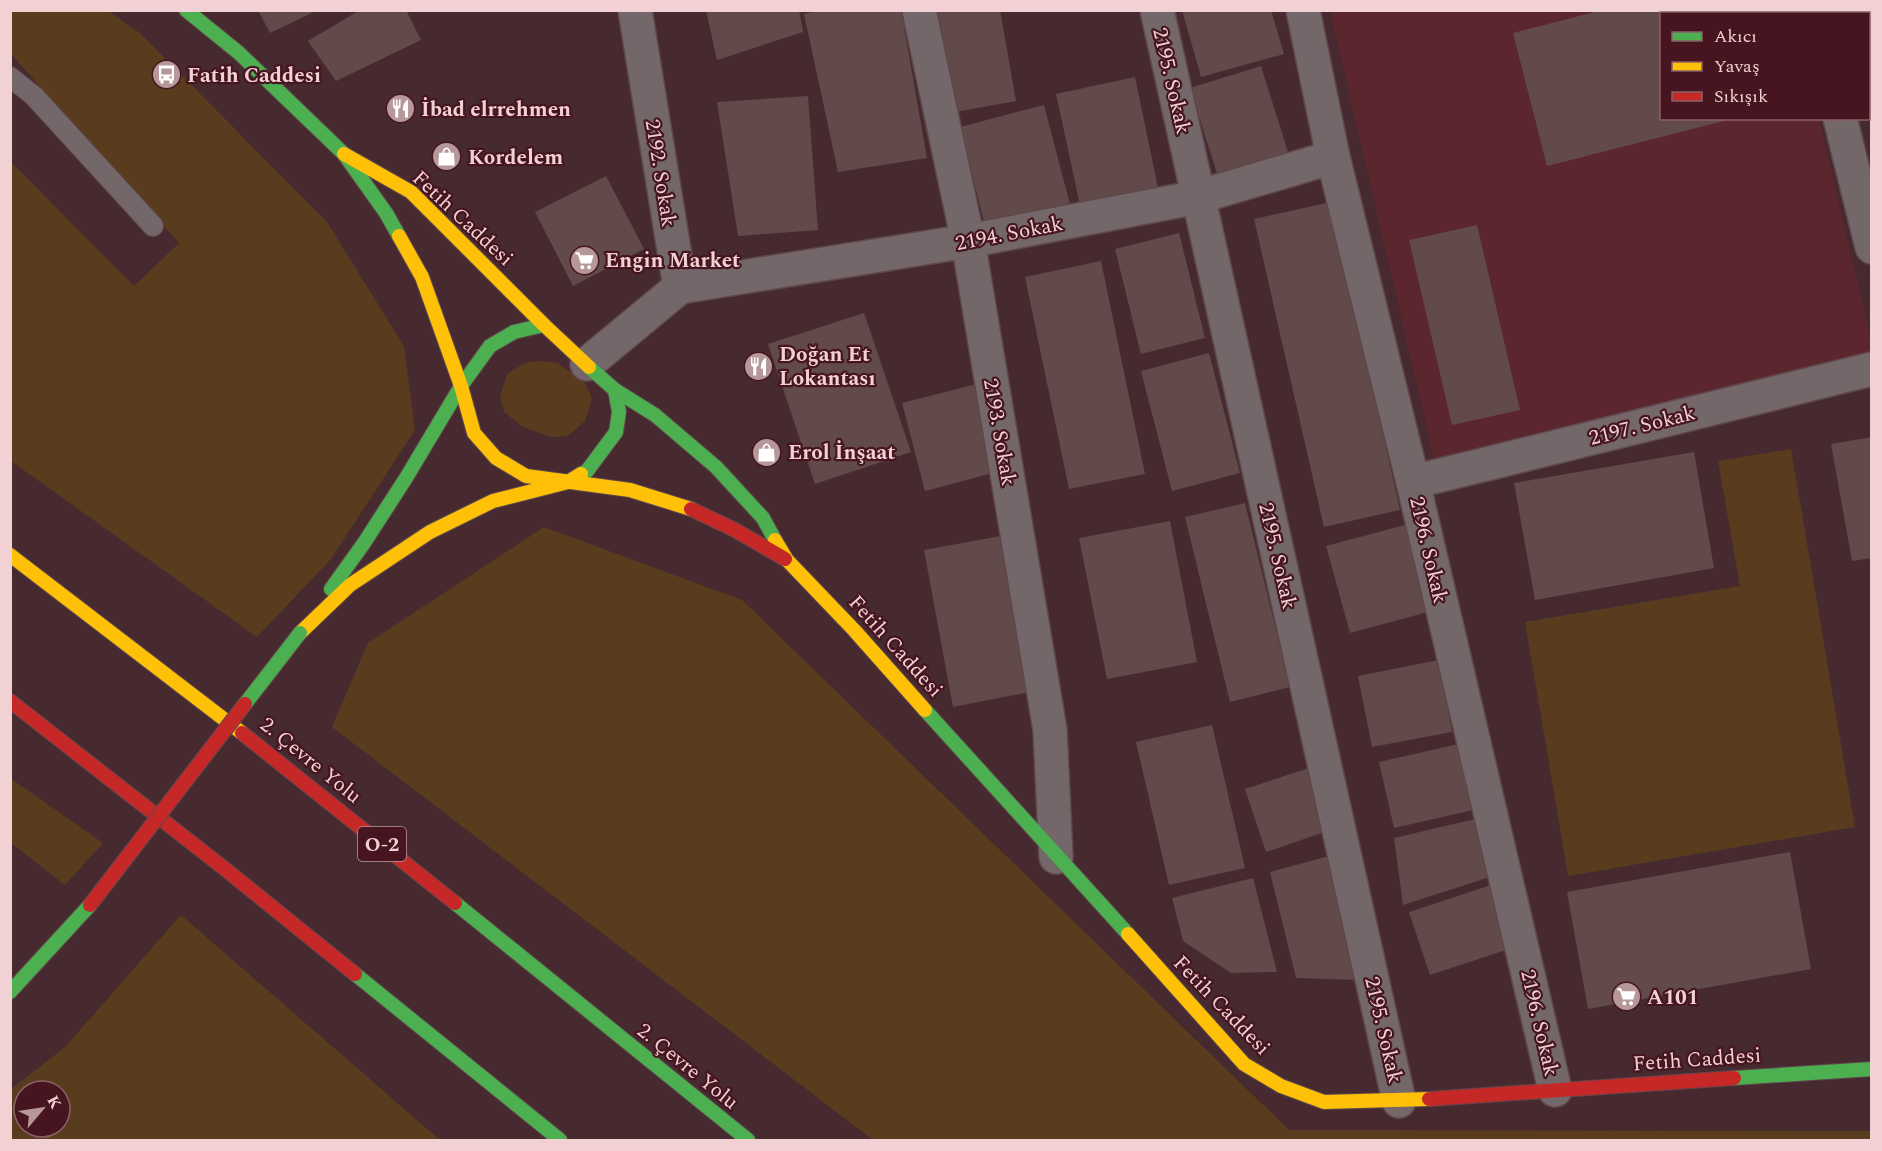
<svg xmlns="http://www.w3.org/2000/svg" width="1882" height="1151" viewBox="0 0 1882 1151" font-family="Spectral,serif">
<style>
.built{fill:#5c262f}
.green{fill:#593c1d;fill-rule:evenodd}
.building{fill:#624a4a}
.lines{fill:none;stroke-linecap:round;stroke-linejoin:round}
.lane-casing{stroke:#5f474b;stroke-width:22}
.street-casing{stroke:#5f474b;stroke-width:36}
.fast-casing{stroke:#5f474b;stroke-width:16}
.slow-casing{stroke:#5f474b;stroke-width:16}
.jam-casing{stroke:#5f474b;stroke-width:16}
.lane{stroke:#736769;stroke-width:20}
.street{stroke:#736769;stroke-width:33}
.fast{stroke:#4caf50;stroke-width:14}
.slow{stroke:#ffc107;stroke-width:14}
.jam{stroke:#c62828;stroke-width:14}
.fast-bridge-casing{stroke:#5f474b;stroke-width:16;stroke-linecap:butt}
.jam-bridge-casing{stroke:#5f474b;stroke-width:16;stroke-linecap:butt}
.fast-bridge{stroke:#4caf50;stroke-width:14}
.jam-bridge{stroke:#c62828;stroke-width:14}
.labels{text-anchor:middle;stroke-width:4.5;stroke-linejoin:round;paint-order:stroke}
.shield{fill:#46151f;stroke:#be999e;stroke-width:1.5}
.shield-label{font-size:20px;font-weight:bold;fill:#f2d1d4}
.poi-label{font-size:21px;font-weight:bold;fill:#f2d1d4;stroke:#46151f;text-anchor:start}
.street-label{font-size:21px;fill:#f2d1d4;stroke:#46151f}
</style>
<rect width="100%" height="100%" fill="#462a2f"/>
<!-- built -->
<polygon class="built" points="1330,11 1793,11 1794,13 1662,14 1662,118 1819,119 1871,340 1871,353 1434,459"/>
<!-- green -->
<g class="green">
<polygon points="11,11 108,11 140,33 327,222 404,346 415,430 331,559 257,637 11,461 10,161 134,286 179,243 11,54"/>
<polygon points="540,361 558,363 585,383 592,398 585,421 568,436 551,437 523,427 504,412 500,397 507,374 525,363"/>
<polygon points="1791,449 1855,827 1568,876 1525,622 1740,586 1718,461"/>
<polygon points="544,527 742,600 1289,1130 1871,1131 1871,1140 873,1140 332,727 368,643"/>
<polygon points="10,778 103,843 65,885 11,843"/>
<path d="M181,915L440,1140H11V1089L65,1047ZM24,1091H60V1127H24Z"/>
</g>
<!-- building -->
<g class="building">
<polygon points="258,10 318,10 270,33"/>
<polygon points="360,10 406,10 421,40 336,81 308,41"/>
<polygon points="706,10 799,10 803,32 717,60"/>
<polygon points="821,10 901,10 927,158 838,172 804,14"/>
<polygon points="937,10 1000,10 1016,101 955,112"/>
<polygon points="1182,10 1271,10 1284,54 1201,77"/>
<polygon points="1602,10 1769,10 1770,14 1662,14 1662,118 1732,119 1547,166 1513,33"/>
<polygon points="1261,66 1292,165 1221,186 1190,88"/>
<polygon points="1135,77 1158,188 1080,205 1056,94"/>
<polygon points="808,96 818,230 738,236 717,102"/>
<polygon points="1044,105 1072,212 987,233 960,127"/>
<polygon points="606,176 644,249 573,286 535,212"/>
<polygon points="1331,202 1400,510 1324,527 1254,219"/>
<polygon points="1477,225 1520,410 1452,425 1409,240"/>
<polygon points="1179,233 1205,338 1141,354 1115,249"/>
<polygon points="1101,261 1145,474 1069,489 1025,277"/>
<polygon points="864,313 911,452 815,484 768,344"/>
<polygon points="1209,353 1240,473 1172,491 1141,371"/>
<polygon points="977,384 1000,471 925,491 902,403"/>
<polygon points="1872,437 1872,558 1852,561 1831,444"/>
<polygon points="1694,452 1714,568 1535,600 1514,483"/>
<polygon points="1245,503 1290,687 1230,702 1185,517"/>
<polygon points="1170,521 1197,662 1107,679 1079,538"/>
<polygon points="1405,525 1428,612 1350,633 1326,546"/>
<polygon points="1006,535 1035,691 953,707 924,550"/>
<polygon points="1439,660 1452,732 1372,747 1358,676"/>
<polygon points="1212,725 1245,868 1169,885 1136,742"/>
<polygon points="1463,743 1478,809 1394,828 1379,762"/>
<polygon points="1312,767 1333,829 1266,852 1245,789"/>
<polygon points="1479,818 1493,876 1403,905 1394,838"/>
<polygon points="1790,852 1811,969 1588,1009 1567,892"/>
<polygon points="1336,854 1358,980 1296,978 1270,872"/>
<polygon points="1253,878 1277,972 1231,973 1183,941 1172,898"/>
<polygon points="1491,885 1512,948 1430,975 1409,912"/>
</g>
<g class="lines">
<defs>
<polyline id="lane" points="10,77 34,96 153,226"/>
<g id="street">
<polyline points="919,10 968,241 1050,730 1056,857"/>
<polyline points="1157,10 1399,1101"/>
<polyline points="1303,10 1333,157 1413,482 1555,1090"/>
<polyline points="1813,10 1814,14"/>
<polyline points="1840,118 1872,247"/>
<polyline points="680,287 968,241 1198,197 1333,157"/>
<polyline points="587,364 680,287 635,10"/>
<polyline points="1413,482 1872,369"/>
</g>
<g id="fast">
<polyline points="186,10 239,53 344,154 386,213 399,236"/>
<polyline points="589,367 615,390 655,415 716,467 763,518 775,540"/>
<polyline points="581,474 587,471 616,432 619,412 615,390"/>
<polyline points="331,589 364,543 406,478 461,386 490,346 514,332 544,325"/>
<polyline points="925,710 1128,934"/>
<polyline points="455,903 748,1140"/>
<polyline points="355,974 560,1140"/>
<polyline points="10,992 90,905"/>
<polyline points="1734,1078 1872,1069"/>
</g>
<g id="slow">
<polyline points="344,154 411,192 544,325 589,367"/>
<polyline points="399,236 422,277 461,386 474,433 496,458 526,476 630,490 691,509"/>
<polyline points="775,540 787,560 854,630 925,710"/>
<polyline points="10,555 242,733"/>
<polyline points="300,633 350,585 430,532 493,501 568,482 581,474"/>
<polyline points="1128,934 1244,1064 1281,1086 1324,1102 1429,1099"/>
</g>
<g id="jam">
<polyline points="691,509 735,530 785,559"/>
<polyline points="10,701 225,869 355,974"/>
<polyline points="242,733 455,903"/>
<polyline points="1429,1099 1734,1078"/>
</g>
</defs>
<!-- lane casing -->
<use href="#lane" class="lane-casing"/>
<!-- street casing -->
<use href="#street" class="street-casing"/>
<!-- fast casing -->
<use href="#fast" class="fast-casing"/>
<!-- slow casing -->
<use href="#slow" class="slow-casing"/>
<!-- jam casing -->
<use href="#jam" class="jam-casing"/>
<!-- lane -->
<use href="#lane" class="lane"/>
<!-- street -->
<use href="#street" class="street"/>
<!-- fast -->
<use href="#fast" class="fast"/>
<!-- slow -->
<use href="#slow" class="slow"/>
<!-- jam -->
<use href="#jam" class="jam"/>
<defs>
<polyline id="fast-bridge" points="245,704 300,633"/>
<polyline id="jam-bridge" points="90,905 245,704"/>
</defs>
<!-- fast-bridge casing -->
<use href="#fast-bridge" class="fast-bridge-casing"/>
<!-- jam-bridge casing -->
<use href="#jam-bridge" class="jam-bridge-casing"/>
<!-- fast-bridge -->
<use href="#fast-bridge" class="fast-bridge"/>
<!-- jam-bridge -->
<use href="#jam-bridge" class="jam-bridge"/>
</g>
<!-- icons -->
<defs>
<symbol id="bus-disc" viewBox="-11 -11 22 22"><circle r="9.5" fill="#b6979a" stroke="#46151f"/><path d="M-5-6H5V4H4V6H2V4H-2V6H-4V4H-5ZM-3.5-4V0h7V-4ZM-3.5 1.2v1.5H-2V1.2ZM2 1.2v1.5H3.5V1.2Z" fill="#fff"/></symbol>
<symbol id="restaurant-disc" viewBox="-11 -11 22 22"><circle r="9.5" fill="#b6979a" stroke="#46151f"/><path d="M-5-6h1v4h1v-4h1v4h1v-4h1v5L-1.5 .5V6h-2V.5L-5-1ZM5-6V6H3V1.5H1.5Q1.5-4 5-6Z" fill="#fff"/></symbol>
<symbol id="shop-disc" viewBox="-11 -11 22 22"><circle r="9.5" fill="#b6979a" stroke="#46151f"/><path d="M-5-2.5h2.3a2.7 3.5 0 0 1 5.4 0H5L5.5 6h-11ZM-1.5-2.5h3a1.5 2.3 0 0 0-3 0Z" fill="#fff"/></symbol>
<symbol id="supermarket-disc" viewBox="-11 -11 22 22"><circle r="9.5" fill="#b6979a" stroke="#46151f"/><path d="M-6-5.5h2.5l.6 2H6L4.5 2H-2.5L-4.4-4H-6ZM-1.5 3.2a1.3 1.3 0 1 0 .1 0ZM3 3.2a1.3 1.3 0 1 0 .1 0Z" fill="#fff"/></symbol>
</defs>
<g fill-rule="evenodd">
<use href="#bus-disc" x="150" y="58" width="33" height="33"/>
<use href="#restaurant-disc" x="384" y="92" width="33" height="33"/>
<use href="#shop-disc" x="430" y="140" width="33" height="33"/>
<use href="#supermarket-disc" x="568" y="244" width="33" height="33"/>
<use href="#restaurant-disc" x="742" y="350" width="33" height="33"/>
<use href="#shop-disc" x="750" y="436" width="33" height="33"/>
<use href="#supermarket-disc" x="1610" y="980" width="33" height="33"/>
</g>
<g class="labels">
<!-- shield labels -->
<rect class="shield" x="358" y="827" width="48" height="34" rx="4.5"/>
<g class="shield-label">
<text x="382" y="851">O-2</text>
</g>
<!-- poi labels -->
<g class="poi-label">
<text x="187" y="82">Fatih Caddesi</text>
<text x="421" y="116">İbad elrrehmen</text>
<text x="468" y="164">Kordelem</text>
<text x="605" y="267">Engin Market</text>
<text x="779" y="361">Doğan Et<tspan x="779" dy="24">Lokantası</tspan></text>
<text x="788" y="459">Erol İnşaat</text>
<text x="1647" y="1004">A101</text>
</g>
<!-- street labels -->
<g class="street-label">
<text transform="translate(1172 81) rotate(77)" y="7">2195. Sokak</text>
<text transform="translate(661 173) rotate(81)" y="7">2192. Sokak</text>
<text transform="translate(463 218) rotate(43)" y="7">Fetih Caddesi</text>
<text transform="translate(1009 233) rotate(-11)" y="7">2194. Sokak</text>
<text transform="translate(1642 425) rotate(-14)" y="7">2197. Sokak</text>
<text transform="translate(1000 432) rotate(80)" y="7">2193. Sokak</text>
<text transform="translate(1429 550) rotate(77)" y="7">2196. Sokak</text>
<text transform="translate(1278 556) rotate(77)" y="7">2195. Sokak</text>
<text transform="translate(896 646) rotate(48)" y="7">Fetih Caddesi</text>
<text transform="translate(311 760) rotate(39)" y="7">2. Çevre Yolu</text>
<text transform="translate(1222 1005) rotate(46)" y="7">Fetih Caddesi</text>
<text transform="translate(1540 1023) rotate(77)" y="7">2196. Sokak</text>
<text transform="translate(1384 1030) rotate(77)" y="7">2195. Sokak</text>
<text transform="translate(1697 1059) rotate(-4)" y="7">Fetih Caddesi</text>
<text transform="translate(688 1066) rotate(39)" y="7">2. Çevre Yolu</text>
</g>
</g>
<!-- border -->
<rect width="1882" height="1151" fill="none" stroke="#f2d1d4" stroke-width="24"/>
<!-- legend -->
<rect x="1660" y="12" width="210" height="108" fill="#46151f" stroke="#8b6067" stroke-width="1.5"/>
<rect x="1672" y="32" width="30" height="9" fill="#4caf50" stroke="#8b6067" stroke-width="1.5"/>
<text x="1714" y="42" font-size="18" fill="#f2d1d4">Akıcı</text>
<rect x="1672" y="62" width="30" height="9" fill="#ffc107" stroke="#8b6067" stroke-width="1.5"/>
<text x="1714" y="72" font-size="18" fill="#f2d1d4">Yavaş</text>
<rect x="1672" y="92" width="30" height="9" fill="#c62828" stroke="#8b6067" stroke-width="1.5"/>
<text x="1714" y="102" font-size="18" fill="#f2d1d4">Sıkışık</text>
<!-- north arrow -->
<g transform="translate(42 1109) rotate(61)"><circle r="28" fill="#46151f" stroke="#8b6067" stroke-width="1.5"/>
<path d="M0-4.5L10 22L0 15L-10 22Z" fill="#b6979a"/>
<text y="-9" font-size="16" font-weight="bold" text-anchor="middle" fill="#f2d1d4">K</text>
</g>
</svg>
